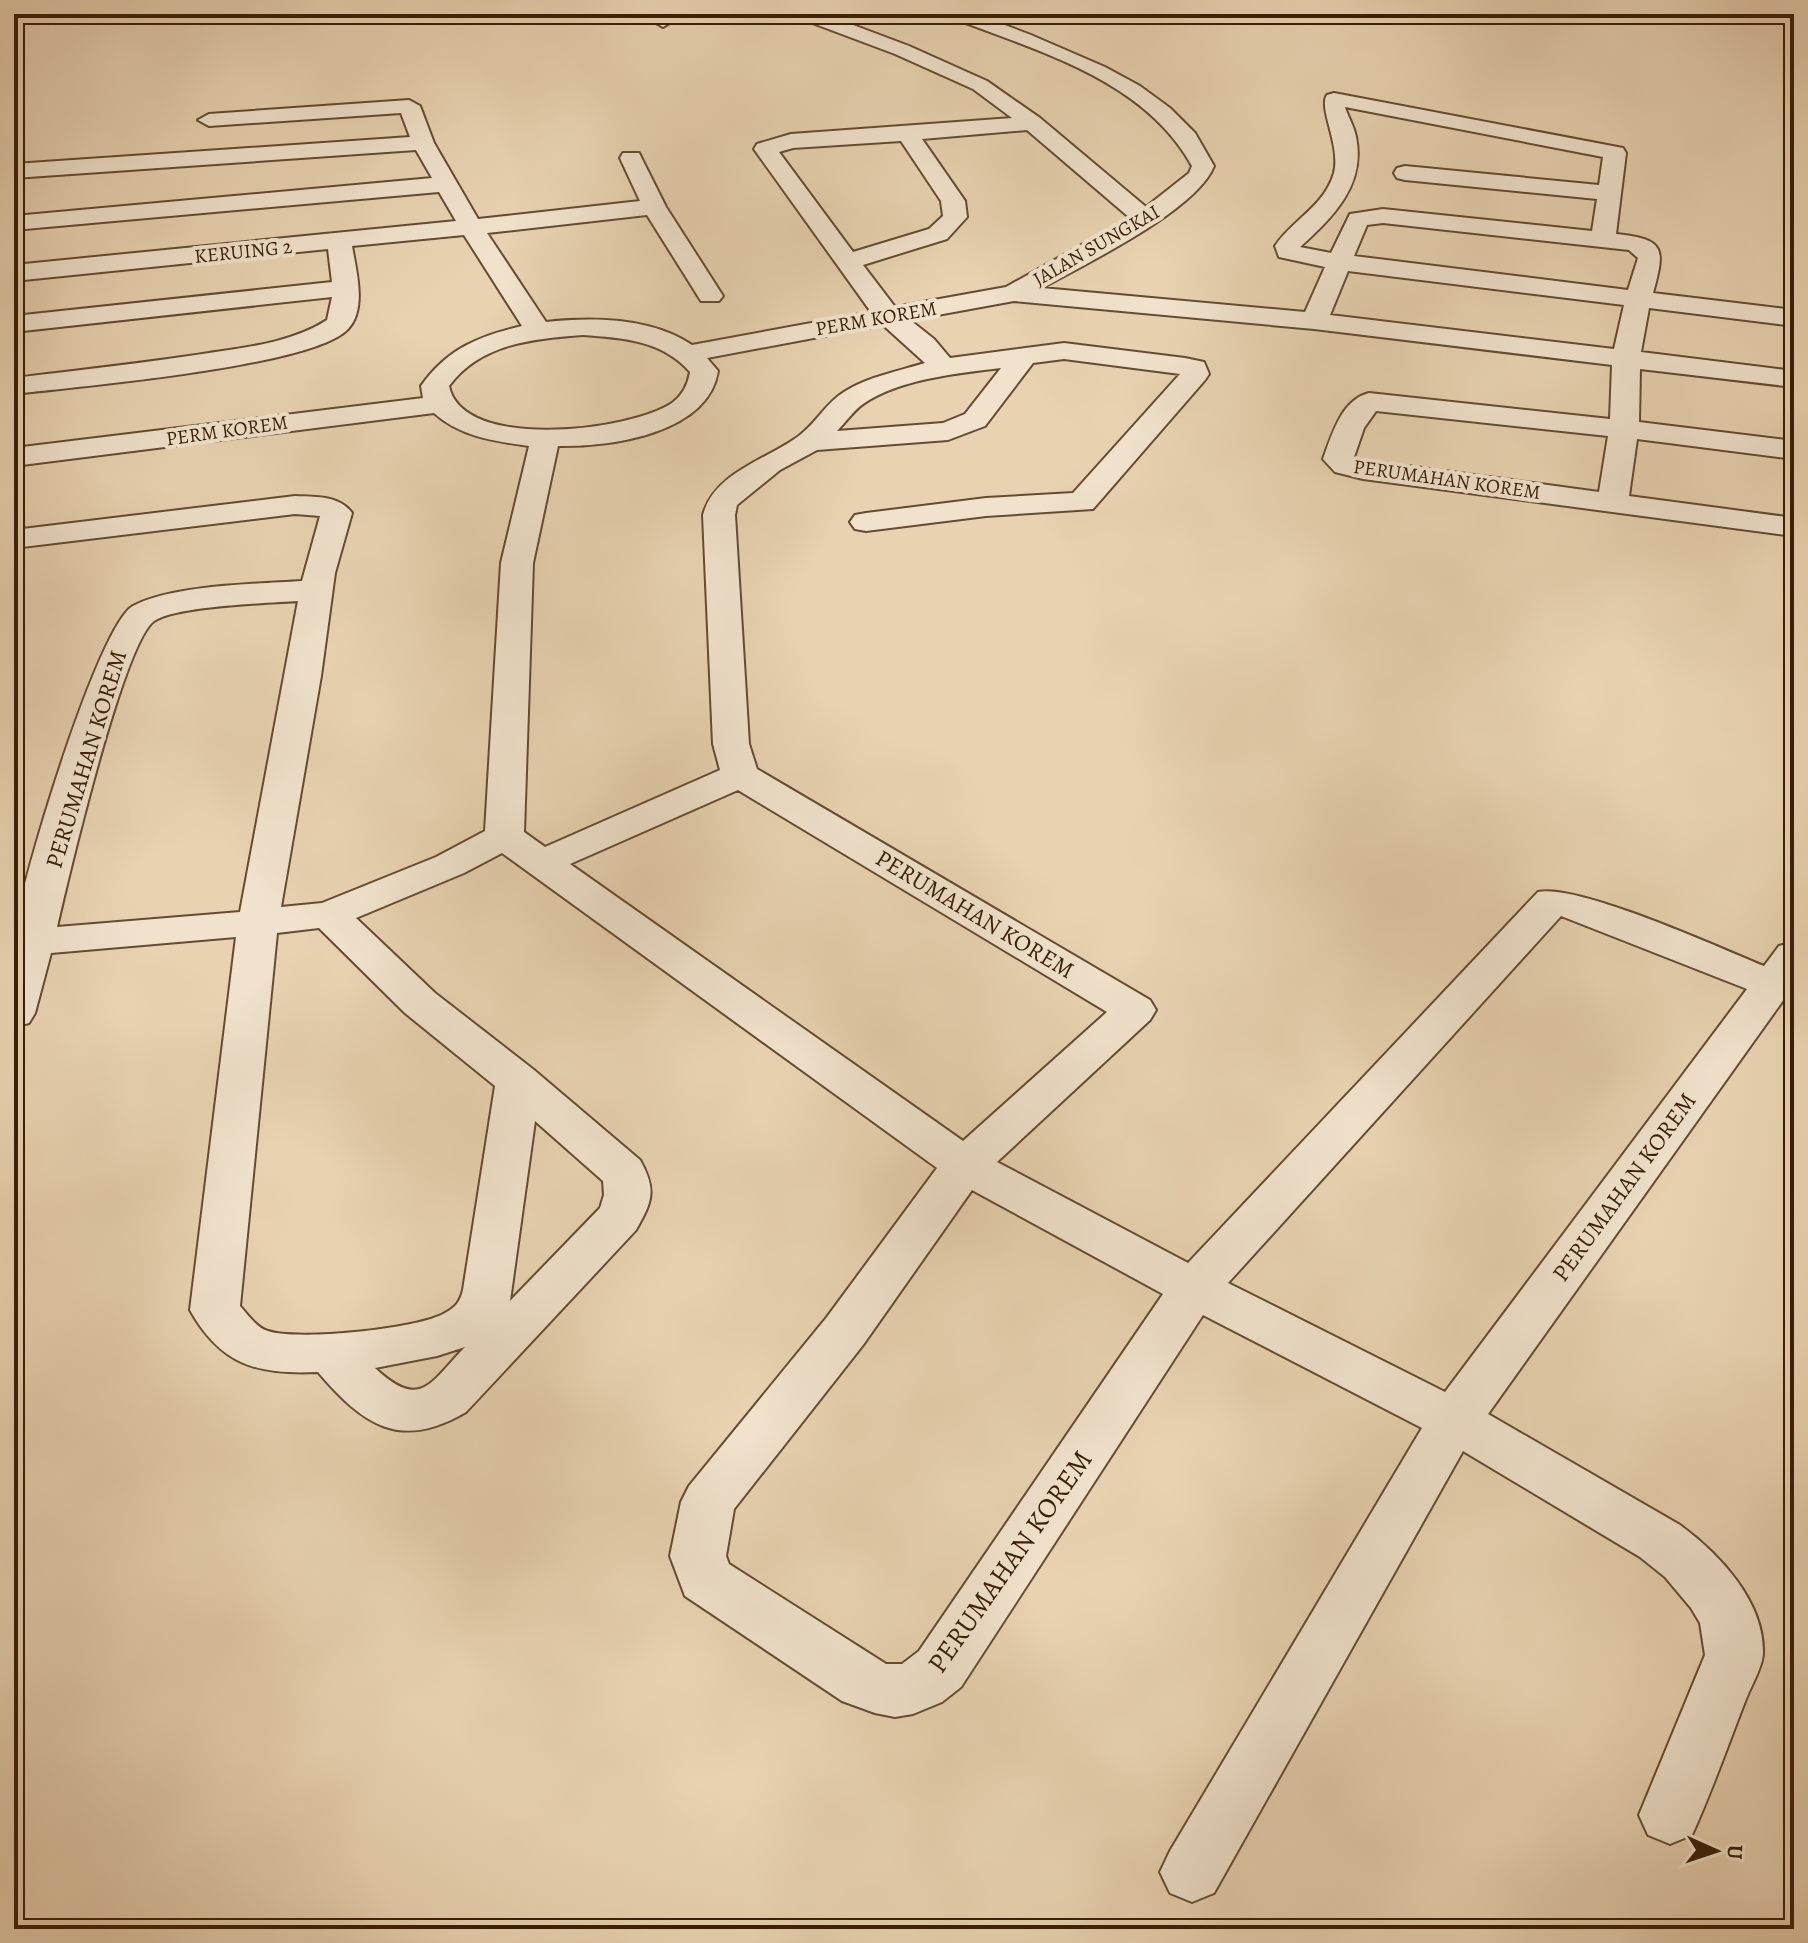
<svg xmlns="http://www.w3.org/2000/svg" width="1808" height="1943" viewBox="0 0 1808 1943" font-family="Alegreya,serif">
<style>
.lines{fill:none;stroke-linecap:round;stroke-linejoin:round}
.street-casing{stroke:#654b31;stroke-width:4}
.street{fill:#f0e2cc;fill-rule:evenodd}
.labels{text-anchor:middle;stroke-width:8;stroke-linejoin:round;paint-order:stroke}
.far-street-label{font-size:20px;fill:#391e06;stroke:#f0e2cc}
.street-label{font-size:24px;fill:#391e06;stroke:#f0e2cc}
.near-street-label{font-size:28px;fill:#391e06;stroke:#f0e2cc}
</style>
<rect width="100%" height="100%" fill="#e8d2b1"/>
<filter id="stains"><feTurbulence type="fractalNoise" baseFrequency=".0025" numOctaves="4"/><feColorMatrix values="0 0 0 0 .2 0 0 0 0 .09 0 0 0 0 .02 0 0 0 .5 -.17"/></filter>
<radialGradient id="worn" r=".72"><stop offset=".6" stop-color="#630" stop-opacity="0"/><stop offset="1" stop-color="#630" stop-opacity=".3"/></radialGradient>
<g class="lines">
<defs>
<g id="street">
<polygon points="661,14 684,14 663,27 653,21"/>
<path d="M796,14H824L909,46L987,81L1040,118L1146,207L1189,173L1192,166C1145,80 1038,51 952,18L949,14H976L1031,35L1105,67L1140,86L1170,108L1195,133L1214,166C1197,210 1085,264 1042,288L1305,312L1325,267L1279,257L1275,246C1293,219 1324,207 1334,173C1341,145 1318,108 1327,95L1334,93L1623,148L1626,153L1616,234C1666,239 1665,249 1653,293L1794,310V326L1649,308L1641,352L1794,371V387L1640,369L1639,422L1794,441V459L1637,439L1629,496L1794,518V536L1363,479L1335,472L1323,459C1332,435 1341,400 1369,393L1610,419L1612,365L1314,329L1014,301L910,320L934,339L950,358L1064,343L1185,358L1204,362L1209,374L1205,380L1093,509L986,516L866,531L855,529L850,522L855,515L866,513L986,498L1073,493L1180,374L1064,359L1033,363L985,426L948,440L817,450L780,470L737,505L735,515L749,744L757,769L1150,1000L1156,1010L1150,1020L997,1162L1188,1263L1538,892C1577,883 1720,948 1764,966L1779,946L1794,942V985L1488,1414L1680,1525C1718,1553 1765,1601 1763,1654C1762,1668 1751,1686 1746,1699C1728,1745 1712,1791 1692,1835L1670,1844L1648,1835L1639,1815L1705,1655L1700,1623L1691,1608L1665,1577L1640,1557L1463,1451L1214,1893L1192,1902L1170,1893L1160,1872L1170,1851L1422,1428L1203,1315L961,1687L942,1702L913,1714L895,1717L875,1713L842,1701L685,1596L670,1556L681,1502L689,1486L827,1317L937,1168L502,853L464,873L356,918L435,993L534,1070L640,1160C657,1190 652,1202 636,1230L466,1412C400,1451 363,1425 318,1372C257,1375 221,1365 190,1310L236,937L51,953L35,1013L29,1023L14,1027C14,997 11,965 14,935C19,888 98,625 133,606C172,585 257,584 302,581L320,516L295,514L14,548V530L295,496C315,497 339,495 352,513L335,573L321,676L281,907L322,903L436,857L485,831L501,563L529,446C494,441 461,437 434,413L14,466V448L423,398L421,386C447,349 479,336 522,326L464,235L352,246C356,270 367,309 348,329C313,367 74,387 14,394V378C79,370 145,363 209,353C249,347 293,342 327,320L332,297L14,332V316L332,282L328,249L14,281V265L456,221L439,192L14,230V216L432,178L416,150L14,178V164L410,137L401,113L209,126L198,120L209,114L409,100L420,106L434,143L478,219L640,201L620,158L623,153H639L666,207L723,296L719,301H701L647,215L487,233L546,322C593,317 650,317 692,345L871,312L754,149L757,144L791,134L1012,118L973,89L895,54L799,18ZM1345,107L1603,157L1599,185L1405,166L1397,168L1394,173L1397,178L1405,180L1597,199L1592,231L1383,209L1350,214L1331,253L1300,247C1333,217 1366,185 1356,137C1354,126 1348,117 1345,107ZM1027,130L1130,218L1006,287L895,307L863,265L947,239L967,217L965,201L922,139ZM901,141L941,201L943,216L929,229L853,252L779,152L793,148ZM1383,223L1629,250L1638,258L1628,290L1354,256L1367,225ZM1348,271L1624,305L1614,349L1330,315ZM883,325L925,363C899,371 867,377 844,392C827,402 816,423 800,435C769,459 714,472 703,515L713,744L720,770L545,847L524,832L533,563L558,446C610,447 708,434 718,371L707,358ZM583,335C623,338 662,340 690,372C688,384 683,395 672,403C631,431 462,452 449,386C481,343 533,339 583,335ZM1001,368L965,414L943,423L837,431C845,423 853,411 863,404C899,379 959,373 1001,368ZM1376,411L1608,436L1599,492L1356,459L1354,457L1364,428ZM298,601L240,912L57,927C68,879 123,644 154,621C175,606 269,603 298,601ZM738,790L1107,1012L963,1141L570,864ZM1561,916L1747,989L1445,1392L1228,1283ZM319,928L405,1013L495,1086L463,1290C460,1302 456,1307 445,1313C419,1329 297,1341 268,1331C257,1328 248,1315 240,1306L277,933ZM535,1121L603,1181L604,1195L600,1208L510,1301ZM972,1190L1163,1294L919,1651L902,1664H886L729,1564L726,1556L734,1509L863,1345ZM465,1347C430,1383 421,1411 375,1368L437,1356Z"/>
<polygon points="1732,14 1794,14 1794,24 1742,20"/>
</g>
</defs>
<!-- street casing -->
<use href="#street" class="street-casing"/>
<!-- street -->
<use href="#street" class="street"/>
</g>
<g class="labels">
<!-- far-street labels -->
<g class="far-street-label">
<text transform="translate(1096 245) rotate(-30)" y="7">JALAN SUNGKAI</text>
<text transform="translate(243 251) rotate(-6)" y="7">KERUING 2</text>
<text transform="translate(876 318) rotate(-10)" y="7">PERM KOREM</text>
<text transform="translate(227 430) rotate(-8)" y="7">PERM KOREM</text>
<text transform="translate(1447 479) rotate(8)" y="7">PERUMAHAN KOREM</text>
</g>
<!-- street labels -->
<g class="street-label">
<text transform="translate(86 759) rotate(-73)" y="8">PERUMAHAN KOREM</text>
<text transform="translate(975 914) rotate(31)" y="8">PERUMAHAN KOREM</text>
<text transform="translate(1624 1187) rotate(-54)" y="8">PERUMAHAN KOREM</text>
</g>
<!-- near-street labels -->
<g class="near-street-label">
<text transform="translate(1009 1561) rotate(-55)" y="10">PERUMAHAN KOREM</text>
</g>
</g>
<!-- margin -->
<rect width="1808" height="1943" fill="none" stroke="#e8d2b1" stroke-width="48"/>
<rect x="16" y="16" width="1776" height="1911" fill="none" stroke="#391e06" stroke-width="4"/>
<rect x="24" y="24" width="1760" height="1895" fill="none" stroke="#391e06" stroke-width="2"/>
<!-- north arrow -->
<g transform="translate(1716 1851) rotate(93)" stroke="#f0e2cc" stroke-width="6" paint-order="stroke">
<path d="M0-6L14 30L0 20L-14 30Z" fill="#391e06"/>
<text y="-12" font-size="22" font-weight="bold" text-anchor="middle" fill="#391e06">U</text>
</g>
<rect width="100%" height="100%" filter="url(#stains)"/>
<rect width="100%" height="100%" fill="url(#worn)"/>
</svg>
